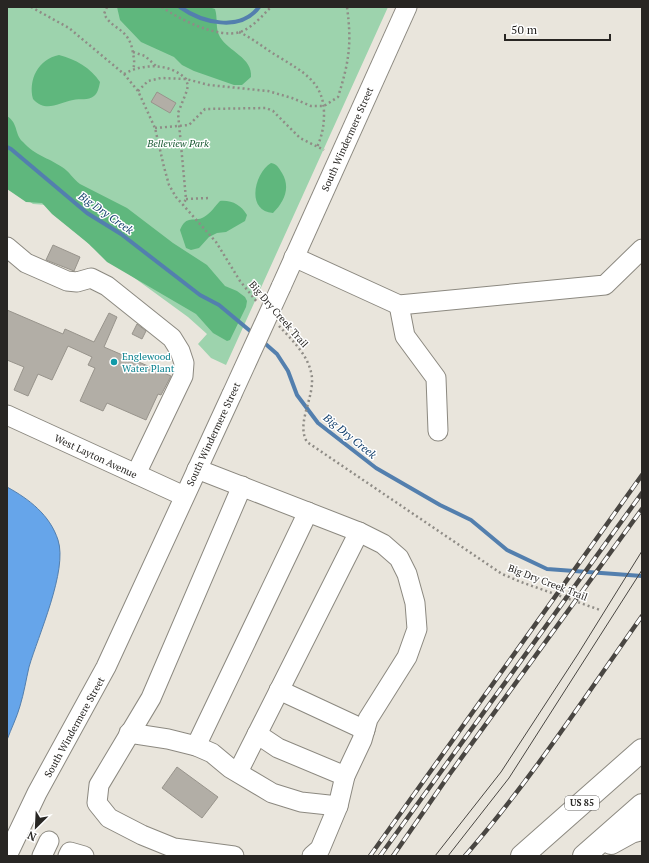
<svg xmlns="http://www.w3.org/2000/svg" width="649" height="863" viewBox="0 0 649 863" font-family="'PT Serif',serif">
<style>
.green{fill:#9dd3ad}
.forest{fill:#5fb77d}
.water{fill:#66a5ea;stroke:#537fae}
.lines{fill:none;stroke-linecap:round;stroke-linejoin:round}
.stream{stroke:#537fae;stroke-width:4}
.building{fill:#b2aea6;stroke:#98948c}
.minor-casing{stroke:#8c8980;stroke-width:21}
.highway-casing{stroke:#8c8980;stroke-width:24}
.path{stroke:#8f8c86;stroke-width:2.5;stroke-dasharray:2 3;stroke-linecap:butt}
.minor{stroke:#fff;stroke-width:19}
.highway{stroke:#fff;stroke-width:22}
.tram{stroke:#494642;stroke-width:1}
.rail-casing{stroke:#494642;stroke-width:4.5}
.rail{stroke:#fff;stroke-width:3;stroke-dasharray:9;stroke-linecap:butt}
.minor-bridge-casing{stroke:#8c8980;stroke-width:21;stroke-linecap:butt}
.minor-bridge{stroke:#fff;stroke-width:19}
.culture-dot{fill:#0f9aa8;stroke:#fff;stroke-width:1.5}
.labels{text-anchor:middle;stroke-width:3;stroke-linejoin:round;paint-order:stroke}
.shield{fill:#fff;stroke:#686765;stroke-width:1}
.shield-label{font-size:9px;font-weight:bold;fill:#282623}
.street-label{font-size:10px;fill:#282623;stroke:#fff}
.park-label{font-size:10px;font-style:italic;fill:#1a5a33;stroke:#fff}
.culture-label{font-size:10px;fill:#0d838f;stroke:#fff;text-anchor:start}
.water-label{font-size:11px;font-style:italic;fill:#13406d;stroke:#fff}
</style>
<rect width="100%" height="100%" fill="#e9e5dc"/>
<!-- green -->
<polygon class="green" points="7,7 388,7 226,365 211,358 198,344 207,334 188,317 92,247 47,205 33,204 7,186"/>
<!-- forest -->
<g class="forest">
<path d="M117,7H209L215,9C218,18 215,29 220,37C228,51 253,58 251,77L242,85H234L194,71L182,65L174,57L141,42L120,20Z"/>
<path d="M59,55C75,59 91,68 100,82C99,87 98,93 94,96C88,101 80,98 73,100C58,103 46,113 33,99C28,80 38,59 59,55Z"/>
<path d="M7,116C19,124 14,134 23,142C36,156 47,157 62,167C69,171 73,179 80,184L127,208L173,243L207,265L225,286L237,291L245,297L247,301L246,307L230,340L227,341L213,333L196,314L107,262L89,244L52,214L42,203L26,202L7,189Z"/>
<path d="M271,163C277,164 279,168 282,173C291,188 284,202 273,213C245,211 255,172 271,163Z"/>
<path d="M220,201C232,200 241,205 247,215L245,221L226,232L217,233L209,237L199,248L191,250L186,248L180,230C187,214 193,223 204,217C210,214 216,205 220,201Z"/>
</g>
<!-- water -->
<path class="water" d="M7,487C29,499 50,515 58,540C68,570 38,636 29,667C26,680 24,693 20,706C17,717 11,729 7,740Z"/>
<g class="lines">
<!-- stream -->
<g class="stream">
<path d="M180,7C201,22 240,33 259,7"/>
<polyline points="7,147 11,149 87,213 121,234 200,295 219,305 255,335"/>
<polyline points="261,340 277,354 288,371 297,395 318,423 376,468 440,505 471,520 507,550 547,569 642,576"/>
</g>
</g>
<!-- building -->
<g class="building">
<polygon points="157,92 176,103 170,113 151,102"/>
<polygon points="53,245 80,257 74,271 46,260"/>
<polygon points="7,310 63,334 65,329 94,342 109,313 117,317 104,347 171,376 161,395 158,394 146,420 107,403 103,411 80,401 95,368 88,365 92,357 68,346 52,380 38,374 28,396 14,390 24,367 7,360"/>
<polygon points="137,324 146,331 142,339 132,334"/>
<polygon points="177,767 218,797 202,818 162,788"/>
</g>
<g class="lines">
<defs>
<g id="minor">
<polyline points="7,247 26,263 67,281 77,282 91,278 107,286 172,338 180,351 184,363 183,376 136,474"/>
<polyline points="294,257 399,305 605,285 642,249"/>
<polyline points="281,287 407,7"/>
<polyline points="399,305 405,336 436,378 438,431"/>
<polyline points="7,415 184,496"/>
<polyline points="197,469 359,532 383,544 399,558 407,574 415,603 417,629 407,657 368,719 362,740 345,776 338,806 320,849 312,856"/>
<polyline points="279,690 365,730"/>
<polyline points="129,733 168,739 196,746 212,753 230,768 272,793 301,802 338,806"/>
<polyline points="257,734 278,748 345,776"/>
<polyline points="196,746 308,512"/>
<polyline points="238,772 359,532"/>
<polyline points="7,856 37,793 106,667 232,394"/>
<polyline points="42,856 49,841"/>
<polyline points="68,856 70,852 84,856"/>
<polyline points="234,856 174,848 142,835 109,818 97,803 99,785 151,698 242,486"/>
</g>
<g id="highway">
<polyline points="611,843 631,832 642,829"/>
<polyline points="522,856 642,750"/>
<polyline points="584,856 642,805"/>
</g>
</defs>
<!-- minor casing -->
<use href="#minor" class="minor-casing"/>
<!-- highway casing -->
<use href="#highway" class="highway-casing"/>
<!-- path -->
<g class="path">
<polyline points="31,7 69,28 124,74 138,91 155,128 164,167 169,185 176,197 216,242 240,281 257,302"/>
<path d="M107,7L104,14C113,31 129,27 133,53C134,59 135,64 133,69"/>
<path d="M162,7C178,19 219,39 240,32C252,28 262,16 271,7"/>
<path d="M239,32C254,39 265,49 279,57C303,72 324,82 324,114C324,126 322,136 317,147"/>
<polyline points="133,52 145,56 156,66"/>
<path d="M124,74C143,63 170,63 186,79L188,86L186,93L178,113L186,199L183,205"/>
<path d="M138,91L148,81L161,78L186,79L209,85L268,91L292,98L311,106H324L338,97C349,62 352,44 347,7"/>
<polyline points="155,128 189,125 205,109 266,108 273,111 300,138 324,150"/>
<polyline points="186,199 209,198"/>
<path d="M279,326C291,339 307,354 311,372C317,395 295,422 307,442L502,574L521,582L600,610"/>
</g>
<!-- minor -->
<use href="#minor" class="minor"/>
<!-- highway -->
<use href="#highway" class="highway"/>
<!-- tram -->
<g class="tram">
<polyline points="435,856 501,772 578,654 642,551"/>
<polyline points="448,856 509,778 642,570"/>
</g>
<defs>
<g id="rail">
<polyline points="370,856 642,475"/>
<polyline points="380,856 642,493"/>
<polyline points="393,856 449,775 642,509"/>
<path d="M465,856C530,781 585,697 642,616"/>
</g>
</defs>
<!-- rail casing -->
<use href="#rail" class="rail-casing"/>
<!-- rail -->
<use href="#rail" class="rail"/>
<defs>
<polyline id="minor-bridge" points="232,394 281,287"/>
</defs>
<!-- minor-bridge casing -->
<use href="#minor-bridge" class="minor-bridge-casing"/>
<!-- minor-bridge -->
<use href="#minor-bridge" class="minor-bridge"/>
</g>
<!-- markers -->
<circle class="culture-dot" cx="114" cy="362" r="4"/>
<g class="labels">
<!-- shield labels -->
<rect class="shield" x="565" y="796" width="34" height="14" rx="3"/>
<g class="shield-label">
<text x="582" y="806">US 85</text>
</g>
<!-- street labels -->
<g class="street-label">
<text transform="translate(347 139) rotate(-66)" y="4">South Windermere Street</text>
<text transform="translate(279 314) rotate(49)" y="4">Big Dry Creek Trail</text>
<text transform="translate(213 434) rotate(-65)" y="4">South Windermere Street</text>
<text transform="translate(96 456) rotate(25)" y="4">West Layton Avenue</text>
<text transform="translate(548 582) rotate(21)" y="4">Big Dry Creek Trail</text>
<text transform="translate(74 727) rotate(-61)" y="4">South Windermere Street</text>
</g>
<!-- park labels -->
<g class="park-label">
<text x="178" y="147">Belleview Park</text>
</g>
<!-- culture labels -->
<g class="culture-label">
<text x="122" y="360">Englewood<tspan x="122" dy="12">Water Plant</tspan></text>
</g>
<!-- water labels -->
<g class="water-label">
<text transform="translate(106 213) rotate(35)" y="4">Big Dry Creek</text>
<text transform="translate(350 436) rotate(39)" y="4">Big Dry Creek</text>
</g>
</g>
<!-- border -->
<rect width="649" height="863" fill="none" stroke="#282623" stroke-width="16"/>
<!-- north arrow -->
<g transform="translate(36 827) rotate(204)" stroke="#ffffff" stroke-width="3" paint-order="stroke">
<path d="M0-3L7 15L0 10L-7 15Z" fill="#282623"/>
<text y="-6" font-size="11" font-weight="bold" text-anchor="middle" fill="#282623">N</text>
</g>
<!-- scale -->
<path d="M505 34v6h105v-6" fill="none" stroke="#282623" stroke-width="2"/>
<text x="511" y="34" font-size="12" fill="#282623" stroke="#ffffff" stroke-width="3" paint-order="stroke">50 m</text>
</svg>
